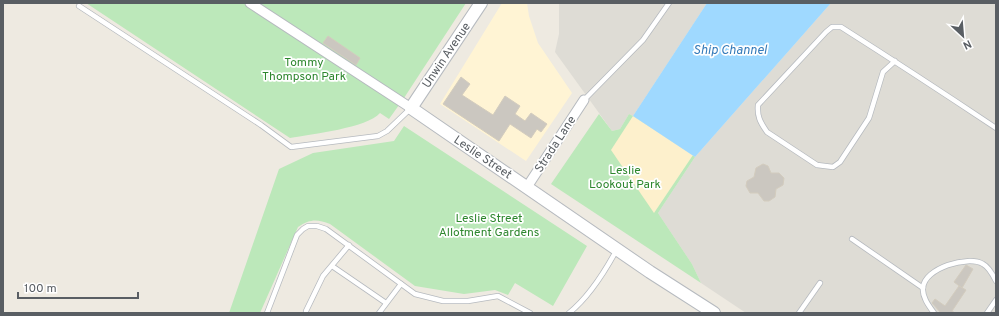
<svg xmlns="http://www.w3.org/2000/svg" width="999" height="316" viewBox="0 0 999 316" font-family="Overpass,sans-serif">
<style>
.commercial{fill:#fff4d4}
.industrial{fill:#dedcd5}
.green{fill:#bce8ba}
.sand{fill:#fdf0cc}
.water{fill:#9fd9ff}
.building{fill:#cbc7c0;stroke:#d3ccbe}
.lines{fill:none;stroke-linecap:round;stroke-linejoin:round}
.service-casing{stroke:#b6babf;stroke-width:6}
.minor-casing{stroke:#b6babf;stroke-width:11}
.tertiary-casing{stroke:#b6babf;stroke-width:14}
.service{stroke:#fff;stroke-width:4.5}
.minor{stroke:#fff;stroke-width:9}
.tertiary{stroke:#fff;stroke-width:12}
.labels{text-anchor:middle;stroke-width:3.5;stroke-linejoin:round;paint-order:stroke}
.street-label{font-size:12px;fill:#595e63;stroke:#fff}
.park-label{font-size:12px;fill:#2e872e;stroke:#fff}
.water-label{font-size:13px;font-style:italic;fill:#347ab9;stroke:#fff}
</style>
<rect width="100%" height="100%" fill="#eeeae1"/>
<!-- commercial -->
<polygon class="commercial" points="502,3 527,3 529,16 538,43 572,93 526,161 440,104"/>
<!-- industrial -->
<g class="industrial">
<polygon points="559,3 707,3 633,116 629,114 620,129 612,131 555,52 559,34"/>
<polygon points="831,3 996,3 996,313 746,313 701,283 692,264 658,213 695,157"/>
</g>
<!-- green -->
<g class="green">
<path d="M86,3H466L404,98L389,119L380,113C367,128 312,134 290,138Z"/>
<polygon points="599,114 612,131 620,129 629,114 633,116 695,157 658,213 692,264 701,283 551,184"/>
<path d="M404,126L587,246L553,306L515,283L508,295L495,290L464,294L415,286L330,224C317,219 310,219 298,227L260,313H229L279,169L313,153L394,141Z"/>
</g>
<!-- sand -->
<polygon class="sand" points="633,116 693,155 654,213 611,150"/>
<!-- water -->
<polygon class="water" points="707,3 831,3 695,157 633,116"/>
<!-- building -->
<g class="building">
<polygon points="328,36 360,58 356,65 323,43"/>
<polygon points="461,77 470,84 462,95 493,115 505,96 520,106 515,114 525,121 531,113 547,124 541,132 537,129 531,138 510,124 499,141 443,104"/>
<polygon points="763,164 768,166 771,173 779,173 784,178 783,185 776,189 775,197 769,201 764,201 758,193 750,193 746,186 747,181 754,177 756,168"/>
<polygon points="966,265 973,269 962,288 954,282"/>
<polygon points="959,286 966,290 952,311 955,313 941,313 932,303 935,299 945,306"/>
</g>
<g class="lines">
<defs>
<g id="service">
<polyline points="79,6 261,125 291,147 378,136 387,131 410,109"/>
<path d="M895,61L883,72L869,118L840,162L833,167L817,165L767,132C760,122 757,116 758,105L826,32L832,27H841C893,60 945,94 996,128"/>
<polyline points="584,100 643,40 669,3"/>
<polyline points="852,239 923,288"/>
<polyline points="332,266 386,303"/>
<polyline points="306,311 323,276 349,245"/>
<polyline points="267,313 297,235 303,229 308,226 317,226 326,229 415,294 443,301 468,301 498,296 530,313"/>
<polyline points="379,313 401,284"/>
<path d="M569,313C589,297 604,273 616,251"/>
<polyline points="799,313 820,283"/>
<path d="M934,313C929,306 922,297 923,288C924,268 968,255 983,264C989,267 993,275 996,281"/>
<polyline points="987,313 996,300"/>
</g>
<g id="minor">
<polyline points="250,3 411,108"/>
<polyline points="527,187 584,100"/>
</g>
<polyline id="tertiary" points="481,3 411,108 650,272 714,313"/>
</defs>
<!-- service casing -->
<use href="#service" class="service-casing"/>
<!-- minor casing -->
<use href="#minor" class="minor-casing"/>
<!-- tertiary casing -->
<use href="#tertiary" class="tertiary-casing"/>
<!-- service -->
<use href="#service" class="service"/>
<!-- minor -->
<use href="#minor" class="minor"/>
<!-- tertiary -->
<use href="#tertiary" class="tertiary"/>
</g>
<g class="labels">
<!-- street labels -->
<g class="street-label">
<text transform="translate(446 55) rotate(-56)" y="4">Unwin Avenue</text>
<text transform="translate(555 144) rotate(-57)" y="4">Strada Lane</text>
<text transform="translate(483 157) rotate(34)" y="4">Leslie Street</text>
</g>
<!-- park labels -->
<g class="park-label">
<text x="304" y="66">Tommy<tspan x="304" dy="14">Thompson Park</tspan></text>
<text x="625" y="174">Leslie<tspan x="625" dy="14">Lookout Park</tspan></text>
<text x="489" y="222">Leslie Street<tspan x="489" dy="14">Allotment Gardens</tspan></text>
</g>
<!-- water labels -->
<g class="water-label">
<text x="730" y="54">Ship Channel</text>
</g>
</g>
<!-- border -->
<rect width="999" height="316" fill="none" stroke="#595e63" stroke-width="8"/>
<!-- north arrow -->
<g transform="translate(963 36) rotate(154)" stroke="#ffffff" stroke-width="3" paint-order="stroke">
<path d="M0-3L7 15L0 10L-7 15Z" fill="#595e63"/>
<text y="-6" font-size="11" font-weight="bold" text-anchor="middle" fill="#595e63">N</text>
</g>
<!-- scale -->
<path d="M18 292v6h120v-6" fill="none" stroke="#595e63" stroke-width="2"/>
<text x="24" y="292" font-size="12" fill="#595e63" stroke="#ffffff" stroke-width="3" paint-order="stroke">100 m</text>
</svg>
